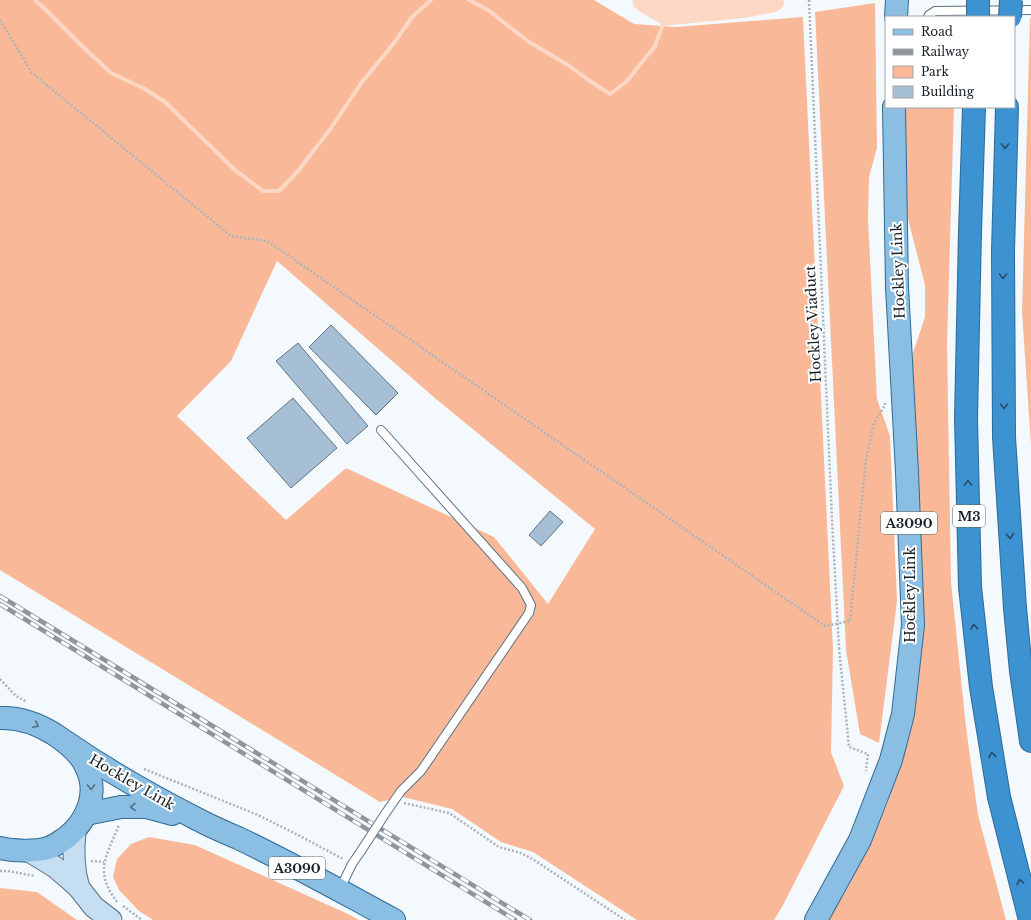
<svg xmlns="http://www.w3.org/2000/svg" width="1031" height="920" viewBox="0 0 1031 920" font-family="'Libre Baskerville',serif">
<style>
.green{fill:#f9b999;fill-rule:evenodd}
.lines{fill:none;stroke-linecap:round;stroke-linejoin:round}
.stream{stroke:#fcd7c4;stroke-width:4}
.river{stroke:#fcd7c4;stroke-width:25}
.building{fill:#a7bfd4;stroke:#5e7487}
.lane-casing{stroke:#5b7184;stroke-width:10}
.secondary-casing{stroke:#5b7184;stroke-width:23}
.primary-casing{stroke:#2f6a95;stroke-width:24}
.highway-casing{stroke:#2f6a95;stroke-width:24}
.path{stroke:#adb3b8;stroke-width:2.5;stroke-dasharray:2 2;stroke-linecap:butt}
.lane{stroke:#fff;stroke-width:8}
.secondary{stroke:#c5def1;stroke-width:21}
.primary{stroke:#8bbee3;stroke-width:22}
.highway{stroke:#3d92d1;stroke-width:22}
.rail-casing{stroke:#8e959b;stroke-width:4.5}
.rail{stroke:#fff;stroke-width:3;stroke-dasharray:9;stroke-linecap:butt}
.lane-bridge-casing{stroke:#5b7184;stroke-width:10;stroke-linecap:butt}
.highway-bridge-casing{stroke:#2f6a95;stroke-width:24;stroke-linecap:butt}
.path-bridge{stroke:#adb3b8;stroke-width:2.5;stroke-dasharray:2 2;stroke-linecap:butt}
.lane-bridge{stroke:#fff;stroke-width:8}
.highway-bridge{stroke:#3d92d1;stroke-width:22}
.oneway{stroke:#264d6a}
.oneway2{stroke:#506e84}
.labels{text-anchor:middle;stroke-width:4;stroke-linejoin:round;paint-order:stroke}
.shield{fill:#fff;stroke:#5c6267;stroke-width:1}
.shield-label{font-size:13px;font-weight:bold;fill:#161f26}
.street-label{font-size:14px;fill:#161f26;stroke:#fff}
</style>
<rect width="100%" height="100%" fill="#f4f9fd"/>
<!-- green -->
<g class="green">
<path d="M0,0H594L634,24L676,27L803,17L833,649L831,752L844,786L782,907L774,920H637L533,852L501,842L452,809L403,797L380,802L0,570ZM277,261L436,399L595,529L548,604L494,537L346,468L286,520L177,416L231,361Z"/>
<polygon points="875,3 877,148 869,177 868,219 877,399 890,436 897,601 879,743 860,734 846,650 815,12"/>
<polygon points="1030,18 1031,18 1031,445 1022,312"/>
<polygon points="905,107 954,107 947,344 951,582 966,727 978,815 1006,920 828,920 847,889 886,807 906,739 920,665 923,582 917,475 912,356 925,317 925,285 907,215"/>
<polygon points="149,837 195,845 348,914 359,920 153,920 139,911 119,890 113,877 117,859 131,844"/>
<polygon points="0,888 37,892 77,920 0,920"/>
</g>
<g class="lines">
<!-- stream -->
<g class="stream">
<polyline points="35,0 46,10 83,47 111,73 145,89 165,102 235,170 263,191 279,191 298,171 331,128 362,82 394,43 412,17 431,0"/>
<polyline points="469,0 488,10 529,42 568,65 590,81 610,94 626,82 655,46 667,13"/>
</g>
<!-- river -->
<polyline class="river" points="645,0 667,13 746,5 772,0"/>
</g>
<!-- building -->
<g class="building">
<polygon points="331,325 398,393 376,415 309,347"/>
<polygon points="298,343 368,426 347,444 276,361"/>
<polygon points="293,398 337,448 291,488 247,438"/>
<polygon points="550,511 563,522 541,546 529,535"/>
</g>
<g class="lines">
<defs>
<g id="lane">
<polyline points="928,17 929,15 935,11 1031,10"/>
<polyline points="381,430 522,588 531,605 529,613 421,771 401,791 385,814"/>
<polyline points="340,889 352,864 361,851"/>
</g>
<g id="secondary">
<path d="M75,831C73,851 73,869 79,888"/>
<polyline points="29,851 55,867 68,878 79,888 94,907 111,920"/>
</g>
<g id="primary">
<polyline points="896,17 897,0"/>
<path d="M0,718C20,717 38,724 54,734C66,742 81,754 86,767C99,792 88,820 67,837C61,841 55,846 48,848C35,852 13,851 0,848"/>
<path d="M66,742C108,771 152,796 197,819C210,826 224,832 238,838C291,863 342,892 394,920"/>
<polyline points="86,814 121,807 146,807 172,814"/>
<polyline points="816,920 860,840 891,760 903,714 913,625 907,472 897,287 894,107"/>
</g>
<g id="highway">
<polyline points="974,107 970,232 966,418 970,587 981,687 999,797 1030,920"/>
<polyline points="1007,107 1003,251 1004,437 1015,608 1021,671 1031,741"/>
</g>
</defs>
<!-- lane casing -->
<use href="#lane" class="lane-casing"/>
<!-- secondary casing -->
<use href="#secondary" class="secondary-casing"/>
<!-- primary casing -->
<use href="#primary" class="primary-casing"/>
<!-- highway casing -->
<use href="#highway" class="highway-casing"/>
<!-- path -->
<g class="path">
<polyline points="0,20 32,73 231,236 267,241 825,626 850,621 866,458 874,423 885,405 885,403"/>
<polyline points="839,648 849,747 868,754 866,771"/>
<polyline points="0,679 16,696 27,702"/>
<polyline points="144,769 258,815 300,836 343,859"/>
<polyline points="404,803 449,813 499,847 521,853 534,860 625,920"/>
<polyline points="91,861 104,862"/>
<polyline points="0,871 8,871 35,876"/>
<path d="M117,902C94,871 106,857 119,825"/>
<polyline points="123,906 142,920"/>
</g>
<!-- lane -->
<use href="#lane" class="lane"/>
<!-- secondary -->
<use href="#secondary" class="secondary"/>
<!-- primary -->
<use href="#primary" class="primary"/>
<!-- highway -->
<use href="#highway" class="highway"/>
<defs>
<g id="rail">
<polyline points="0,596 530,920"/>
<polyline points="0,604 515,920"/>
</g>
</defs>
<!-- rail casing -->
<use href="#rail" class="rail-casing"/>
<!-- rail -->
<use href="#rail" class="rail"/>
<defs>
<polyline id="lane-bridge" points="361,851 385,814"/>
<g id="highway-bridge">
<polyline points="978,17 978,0"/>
<polyline points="1010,17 1011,0"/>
</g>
</defs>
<!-- lane-bridge casing -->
<use href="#lane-bridge" class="lane-bridge-casing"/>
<!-- highway-bridge casing -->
<use href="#highway-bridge" class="highway-bridge-casing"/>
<!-- path-bridge -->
<polyline class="path-bridge" points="809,0 832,520 839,648"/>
<!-- lane-bridge -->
<use href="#lane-bridge" class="lane-bridge"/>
<!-- highway-bridge -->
<use href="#highway-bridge" class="highway-bridge"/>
</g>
<!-- one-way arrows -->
<defs><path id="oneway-chevron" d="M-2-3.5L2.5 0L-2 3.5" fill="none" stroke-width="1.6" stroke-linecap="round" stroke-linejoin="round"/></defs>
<g class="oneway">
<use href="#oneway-chevron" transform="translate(1005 146) rotate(91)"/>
<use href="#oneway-chevron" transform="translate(1003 276) rotate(90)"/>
<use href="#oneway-chevron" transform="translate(1004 406) rotate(90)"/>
<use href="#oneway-chevron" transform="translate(968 483) rotate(-91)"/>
<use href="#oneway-chevron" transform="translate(1010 536) rotate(86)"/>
<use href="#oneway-chevron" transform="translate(974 627) rotate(-96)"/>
<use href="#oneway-chevron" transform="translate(992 755) rotate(-100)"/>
<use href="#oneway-chevron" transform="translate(1020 882) rotate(-104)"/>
</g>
<g class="oneway2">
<use href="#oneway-chevron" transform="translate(36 725) rotate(26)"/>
<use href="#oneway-chevron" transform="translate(91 787) rotate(89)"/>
<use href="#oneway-chevron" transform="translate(133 807) rotate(179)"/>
</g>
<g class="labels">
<!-- shield labels -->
<g class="shield">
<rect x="953" y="505" width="32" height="22" rx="3"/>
<rect x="881" y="512" width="56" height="22" rx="3"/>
<rect x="269" y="857" width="56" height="22" rx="3"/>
</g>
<g class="shield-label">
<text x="969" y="521">M3</text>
<text x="909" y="528">A3090</text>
<text x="297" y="873">A3090</text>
</g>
<!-- street labels -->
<g class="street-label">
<text transform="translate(898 271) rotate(-92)" y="5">Hockley Link</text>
<text transform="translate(813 324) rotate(-93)" y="5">Hockley Viaduct</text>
<text transform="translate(910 595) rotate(-90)" y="5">Hockley Link</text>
<text transform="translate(132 782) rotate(30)" y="5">Hockley Link</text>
</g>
</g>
<!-- legend -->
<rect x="885" y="16" width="130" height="92" fill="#ffffff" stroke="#a2a5a8"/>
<rect x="893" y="29" width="20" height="6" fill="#8bbee3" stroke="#a2a5a8"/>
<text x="921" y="36" font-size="12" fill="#161f26">Road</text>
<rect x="893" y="49" width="20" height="6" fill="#8e959b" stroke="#a2a5a8"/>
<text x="921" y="56" font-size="12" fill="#161f26">Railway</text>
<rect x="893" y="66" width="20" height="12" fill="#f9b999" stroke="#a2a5a8"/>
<text x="921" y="76" font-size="12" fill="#161f26">Park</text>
<rect x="893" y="86" width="20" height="12" fill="#a7bfd4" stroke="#a2a5a8"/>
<text x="921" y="96" font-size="12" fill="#161f26">Building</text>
</svg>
